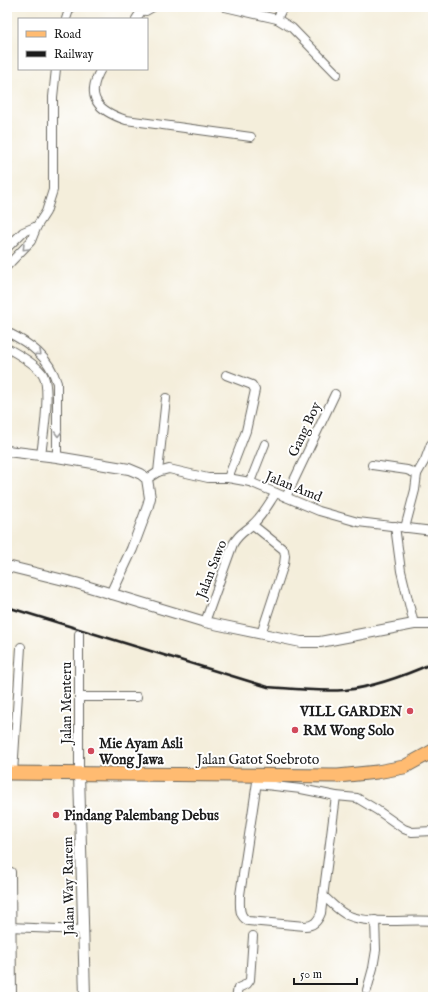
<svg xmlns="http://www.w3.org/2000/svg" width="440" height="1004" viewBox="0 0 440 1004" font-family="'IM FELL English',serif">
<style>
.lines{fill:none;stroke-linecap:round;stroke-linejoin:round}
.minor-casing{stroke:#68665f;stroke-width:10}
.tertiary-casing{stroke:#68665f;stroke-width:12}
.primary-casing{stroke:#68665f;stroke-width:15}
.minor{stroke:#fff;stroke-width:8}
.tertiary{stroke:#fff;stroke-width:10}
.primary{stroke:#ffbb71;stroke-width:13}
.rail{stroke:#1c1c1c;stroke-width:2.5}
.oneway{stroke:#999}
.poi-dot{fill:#d1495b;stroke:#fff;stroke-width:1.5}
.labels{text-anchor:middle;stroke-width:4;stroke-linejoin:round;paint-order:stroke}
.street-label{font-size:14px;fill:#1c1c1c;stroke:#fff}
.poi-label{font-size:14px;font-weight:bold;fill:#1c1c1c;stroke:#fff;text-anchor:start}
</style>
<rect width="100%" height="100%" fill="#fff"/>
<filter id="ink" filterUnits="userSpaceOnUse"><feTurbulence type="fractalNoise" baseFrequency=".025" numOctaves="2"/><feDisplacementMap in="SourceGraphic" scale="8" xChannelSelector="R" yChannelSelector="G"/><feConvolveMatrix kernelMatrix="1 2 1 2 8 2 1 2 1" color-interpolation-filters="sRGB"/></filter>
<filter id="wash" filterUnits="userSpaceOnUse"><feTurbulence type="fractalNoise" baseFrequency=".012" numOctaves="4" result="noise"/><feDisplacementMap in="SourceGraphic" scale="16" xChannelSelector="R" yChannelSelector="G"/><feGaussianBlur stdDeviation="0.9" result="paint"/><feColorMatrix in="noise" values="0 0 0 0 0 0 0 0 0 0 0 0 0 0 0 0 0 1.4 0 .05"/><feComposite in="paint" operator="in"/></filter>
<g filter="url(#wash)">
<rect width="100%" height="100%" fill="#f4eedb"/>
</g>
<g filter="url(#ink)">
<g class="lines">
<defs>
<g id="minor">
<polyline points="139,7 142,10 146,11 153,7"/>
<polyline points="225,7 277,19 292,28 337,74"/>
<polyline points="66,19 70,7"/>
<polyline points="136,19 142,10"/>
<polyline points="277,19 283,7"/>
<path d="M101,69C84,98 99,111 126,120L251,137"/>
<polyline points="7,248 23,232 37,226"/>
<polyline points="7,266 31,241 37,226 46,212 53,190 53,97 56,69"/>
<path d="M7,332C31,344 49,357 57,383V457"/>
<path d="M7,348C19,355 33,362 42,373C52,386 43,438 41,455"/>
<polyline points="226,375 252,385 255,390 246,431 228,478"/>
<polyline points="372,465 407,470 417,474 415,490 405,528"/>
<polyline points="158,472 166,398"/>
<polyline points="417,474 425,460 431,444"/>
<polyline points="147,479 158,472 169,469 208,478 228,478 250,482 319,511 358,522 433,531"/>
<polyline points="250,482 265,444"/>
<polyline points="286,497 335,394"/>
<polyline points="253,525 284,550 285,556 284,564 261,634"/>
<polyline points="395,526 401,571 414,624"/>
<path d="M205,622L233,544C240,532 245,532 253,524C263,515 269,503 276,493"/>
<polyline points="79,634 79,773"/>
<polyline points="79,697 137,697"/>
<polyline points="13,773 21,647"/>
<path d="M258,775L240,895C240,905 238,916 248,921L305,926C314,926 318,921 321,913L336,796"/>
<polyline points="257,784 301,789 336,796 357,798 377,810 404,829 412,832 433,831"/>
<polyline points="11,872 12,997"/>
<path d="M323,896C331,902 338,911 347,915C369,925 408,919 433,921"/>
<polyline points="8,927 83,930"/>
<polyline points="367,990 373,968 376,950 375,920"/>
<polyline points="236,997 238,988 247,984 250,980 253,936"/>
</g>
<g id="tertiary">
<polyline points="7,451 57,457 129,469 141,474 147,479 150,498 147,509 132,549 111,594"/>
<polyline points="7,566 76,583 205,622 301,642 320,642 414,624 433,624"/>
<polyline points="79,773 85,997"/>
</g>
<polyline id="primary" points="7,773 338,776 377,772 404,767 433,751"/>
</defs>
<!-- minor casing -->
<use href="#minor" class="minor-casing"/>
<!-- tertiary casing -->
<use href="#tertiary" class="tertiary-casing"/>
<!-- primary casing -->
<use href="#primary" class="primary-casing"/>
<!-- minor -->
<use href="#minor" class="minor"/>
<!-- tertiary -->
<use href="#tertiary" class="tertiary"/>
<!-- primary -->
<use href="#primary" class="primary"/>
<!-- rail -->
<path class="rail" d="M7,607L268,687C294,689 319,692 345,690C375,687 406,675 433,663"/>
</g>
<!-- one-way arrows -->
<defs><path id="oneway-chevron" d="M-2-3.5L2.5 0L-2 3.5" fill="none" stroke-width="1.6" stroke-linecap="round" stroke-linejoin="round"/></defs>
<g class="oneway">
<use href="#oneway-chevron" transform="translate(25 248) rotate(134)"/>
<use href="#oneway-chevron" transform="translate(39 353) rotate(43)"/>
<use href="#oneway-chevron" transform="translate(58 434) rotate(91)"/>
</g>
</g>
<!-- markers -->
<g class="poi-dot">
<circle cx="410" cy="711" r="4"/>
<circle cx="295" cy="730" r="4"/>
<circle cx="91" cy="751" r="4"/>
<circle cx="56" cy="815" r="4"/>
</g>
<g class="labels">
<!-- street labels -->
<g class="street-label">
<text transform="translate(304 429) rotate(-65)" y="5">Gang Boy</text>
<text transform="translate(294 486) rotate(22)" y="5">Jalan Amd</text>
<text transform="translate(211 569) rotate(-69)" y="5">Jalan Sawo</text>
<text transform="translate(66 703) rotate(-90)" y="5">Jalan Menteru</text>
<text x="258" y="764">Jalan Gatot Soebroto</text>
<text transform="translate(68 886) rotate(-91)" y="5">Jalan Way Rarem</text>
</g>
<!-- poi labels -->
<g class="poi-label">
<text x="402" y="716" text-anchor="end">VILL GARDEN</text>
<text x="303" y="735">RM Wong Solo</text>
<text x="99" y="748">Mie Ayam Asli<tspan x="99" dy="16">Wong Jawa</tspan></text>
<text x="64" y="820">Pindang Palembang Debus</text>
</g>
</g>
<!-- margin -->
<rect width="440" height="1004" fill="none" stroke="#fff" stroke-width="24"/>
<!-- legend -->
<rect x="18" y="18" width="130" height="52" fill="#ffffff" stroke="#a4a4a4"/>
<rect x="26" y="31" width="20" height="6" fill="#ffbb71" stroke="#a4a4a4"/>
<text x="54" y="38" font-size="12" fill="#1c1c1c">Road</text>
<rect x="26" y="51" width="20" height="6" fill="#1c1c1c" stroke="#a4a4a4"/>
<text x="54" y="58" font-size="12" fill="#1c1c1c">Railway</text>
<!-- scale -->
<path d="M294 978v6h63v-6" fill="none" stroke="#1c1c1c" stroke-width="2"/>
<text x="300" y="978" font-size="12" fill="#1c1c1c" stroke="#ffffff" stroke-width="3" paint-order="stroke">50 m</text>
</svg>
